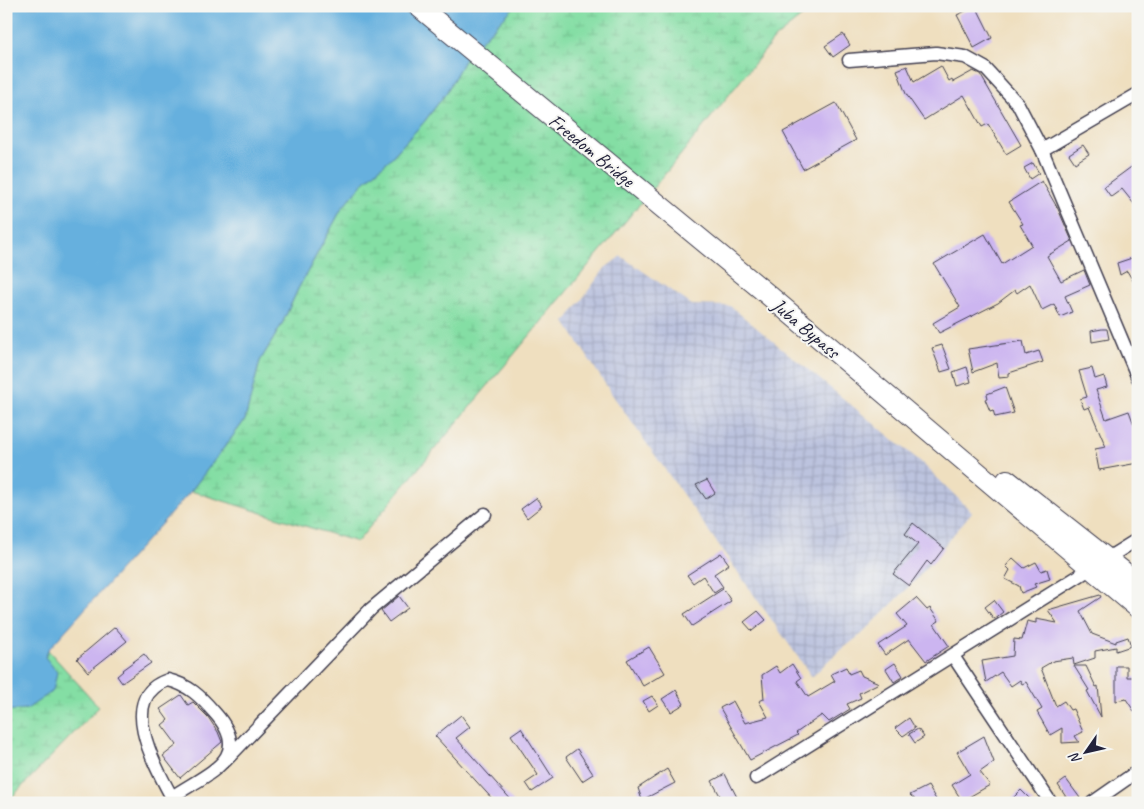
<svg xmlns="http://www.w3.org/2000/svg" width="1144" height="809" viewBox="0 0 1144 809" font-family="Caveat,sans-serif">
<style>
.industrial{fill:url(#industrial-grid)}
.wetland{fill:url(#wetland-marsh);stroke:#538070}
.water{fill:#66b0de;stroke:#44698c}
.building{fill:#ccb5f0}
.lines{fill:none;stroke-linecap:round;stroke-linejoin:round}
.minor-casing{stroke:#413e4f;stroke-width:15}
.primary-casing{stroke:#413e4f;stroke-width:22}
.minor{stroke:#fff;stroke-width:12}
.primary{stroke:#fff;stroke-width:20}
.labels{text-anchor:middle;stroke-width:4;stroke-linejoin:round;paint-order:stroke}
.street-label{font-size:20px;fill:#22223b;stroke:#f6f6f2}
</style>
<defs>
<pattern id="industrial-grid" width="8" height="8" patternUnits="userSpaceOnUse" patternTransform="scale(1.25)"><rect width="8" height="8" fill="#bcc3de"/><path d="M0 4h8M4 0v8" fill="none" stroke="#a1a7bf"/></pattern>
<pattern id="wetland-marsh" width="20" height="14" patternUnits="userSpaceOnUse" patternTransform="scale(1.25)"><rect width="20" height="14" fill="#84dea4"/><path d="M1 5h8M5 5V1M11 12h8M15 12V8" fill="none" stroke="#72be8e"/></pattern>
</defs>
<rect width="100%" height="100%" fill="#f6f6f2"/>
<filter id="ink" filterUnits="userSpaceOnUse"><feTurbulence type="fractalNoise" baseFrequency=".02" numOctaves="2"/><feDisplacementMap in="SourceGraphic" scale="10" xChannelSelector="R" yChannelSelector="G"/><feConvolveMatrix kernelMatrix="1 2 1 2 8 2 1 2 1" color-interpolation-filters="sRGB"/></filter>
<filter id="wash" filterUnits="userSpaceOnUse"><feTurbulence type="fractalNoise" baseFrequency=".0096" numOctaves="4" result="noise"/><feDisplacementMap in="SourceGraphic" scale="20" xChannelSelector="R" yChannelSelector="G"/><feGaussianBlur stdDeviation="1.12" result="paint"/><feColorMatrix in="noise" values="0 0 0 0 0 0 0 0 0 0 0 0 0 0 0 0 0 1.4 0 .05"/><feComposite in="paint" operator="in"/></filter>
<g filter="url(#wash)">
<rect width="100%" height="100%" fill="#efdfbf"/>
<!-- industrial -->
<polygon class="industrial" points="621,256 692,305 730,306 921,462 972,512 916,580 863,633 831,658 812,677 611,393 565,322 605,268"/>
<!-- wetland -->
<g class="wetland">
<polygon points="515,6 815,6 775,38 670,168 357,542 191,491 245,420 260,361 281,326 298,289 342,208 365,181 390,159 424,122 446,93 467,55"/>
<polygon points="48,650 99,707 6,803 6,711 27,709"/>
</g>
<!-- water -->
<polygon class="water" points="6,6 515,6 467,55 446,93 424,122 390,159 365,181 342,208 298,289 281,326 260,361 245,420 191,491 48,650 45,657 57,672 53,691 27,709 6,711"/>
<g id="blocks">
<!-- building -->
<g class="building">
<polygon points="976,6 992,38 974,48 957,15"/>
<polygon points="843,34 850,45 833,57 825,46"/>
<polygon points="907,66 914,82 941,66 949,81 952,79 953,82 973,71 980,74 1021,145 1006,154 988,124 982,127 964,95 924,120 906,94 897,70"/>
<polygon points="836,103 856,140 803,169 783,132"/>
<polygon points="1083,145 1089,154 1075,163 1069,154"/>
<polygon points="1138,162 1138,209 1122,189 1111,197 1104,187"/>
<polygon points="1033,163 1039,173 1030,179 1024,168"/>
<polygon points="1042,181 1058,209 1072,241 1047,256 1061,281 1084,270 1090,285 1065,296 1072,312 1060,317 1054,304 1042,310 1030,284 1017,293 1015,290 998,303 939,333 933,323 960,307 934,264 985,234 1002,264 1032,245 1020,225 1023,224 1009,202"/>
<polygon points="1138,256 1138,289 1127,271 1120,275 1117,263"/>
<polygon points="1102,329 1107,329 1109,339 1092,342 1091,331"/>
<polygon points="1023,341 1026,355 1039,351 1043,362 1009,373 1009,377 999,378 997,363 973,372 968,349"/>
<polygon points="942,345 951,369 941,372 932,348"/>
<polygon points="967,367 971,382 957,386 953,372"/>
<polygon points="1092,368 1095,379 1104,376 1107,387 1096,390 1106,419 1129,411 1136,430 1138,463 1099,470 1095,449 1106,447 1089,407 1084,409 1080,399 1087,397 1079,371"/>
<polygon points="1005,387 1014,413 995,417 993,410 990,411 985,399 988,398 987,394"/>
<polygon points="707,480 715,493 706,499 696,485"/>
<polygon points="536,498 542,506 527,518 521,509"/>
<polygon points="913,523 944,548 931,565 927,561 909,586 893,574 918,544 905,534"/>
<polygon points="721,553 729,564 714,574 723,587 714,593 703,576 693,583 687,575"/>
<polygon points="1013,558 1024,568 1036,562 1041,571 1047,569 1050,579 1034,584 1036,587 1021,593 1019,586 1005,579 1010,570 1006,566"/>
<polygon points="723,589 731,601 692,626 684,614"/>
<polygon points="1100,595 1101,597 1080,611 1092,634 1116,643 1116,641 1128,637 1131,646 1116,651 1116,647 1095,651 1095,658 1074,665 1073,658 1053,661 1041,668 1056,706 1064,701 1070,710 1073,709 1083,732 1075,736 1079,742 1062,743 1062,728 1050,735 1037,712 1042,709 1026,682 1022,684 1020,680 1011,686 1001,672 986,682 982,661 1013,656 1014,639 1022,640 1027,621 1036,623 1036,619 1057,623 1048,610"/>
<polygon points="399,596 408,608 389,622 381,611"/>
<polygon points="916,598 927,610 930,608 939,621 934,624 949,646 926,661 909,639 885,655 878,645 907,626 897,614"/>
<polygon points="994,600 1003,612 994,619 985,607"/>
<polygon points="758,611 766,620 752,631 744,622"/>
<polygon points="115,627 127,641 88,672 77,659"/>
<polygon points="649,647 665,673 643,686 627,660"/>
<polygon points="144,654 151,663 122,683 117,676 123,671 122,670"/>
<polygon points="895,663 903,676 894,682 886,669"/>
<polygon points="792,664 801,678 797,681 808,697 835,681 831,674 846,667 849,674 859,670 862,676 879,683 859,693 861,698 847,704 850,709 829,722 822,715 796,733 798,735 750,760 720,708 733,701 745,723 768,717 759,701 764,699 762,675 776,666 780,673"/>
<polygon points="1074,666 1086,666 1096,687 1098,686 1101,717 1087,691 1089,690"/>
<polygon points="1116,666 1127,666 1127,677 1138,677 1138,717 1126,699 1116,701"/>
<polygon points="676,690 684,704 671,712 662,699"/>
<polygon points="181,695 188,705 193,702 208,717 218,732 222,742 180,778 163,756 177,745 162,725 168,720 160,709"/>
<polygon points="652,696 658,705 649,711 643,701"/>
<polygon points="461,715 470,727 456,738 514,803 496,803 435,736"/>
<polygon points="909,718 915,728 903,736 895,728"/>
<polygon points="521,728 553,778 532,792 526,783 538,775 511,735"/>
<polygon points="918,729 924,737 915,743 909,734"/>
<polygon points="984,736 994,762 980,772 990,785 962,801 952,785 970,774 957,752"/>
<polygon points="577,749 593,774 582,781 566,757"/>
<polygon points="667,769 675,783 642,800 638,788"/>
<polygon points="725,774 740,803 724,803 712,781"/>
<polygon points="1066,779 1080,798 1073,803 1070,803 1058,785"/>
<polygon points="928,786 938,803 919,803 910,795"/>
<polygon points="1021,790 1034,803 1008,803"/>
</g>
</g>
</g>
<g filter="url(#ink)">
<use href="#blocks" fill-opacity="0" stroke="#413e4f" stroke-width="1"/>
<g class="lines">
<defs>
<g id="minor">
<polyline points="849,60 936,53 965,57 985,68 1018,104 1042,150 1138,378"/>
<polyline points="1042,150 1138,94"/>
<polyline points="953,656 1051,803"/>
<polyline points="225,761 371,609 485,514"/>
<polyline points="756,778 1138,539"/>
<path d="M172,797C207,773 256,758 214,712C200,696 189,685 168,680C114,698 158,771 175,803"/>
<polyline points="1092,803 1138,771"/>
</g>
<g id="primary">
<polyline points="418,6 766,293 1138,608"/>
<polyline points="1007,480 1138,583"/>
</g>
</defs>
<!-- minor casing -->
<use href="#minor" class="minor-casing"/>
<!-- primary casing -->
<use href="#primary" class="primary-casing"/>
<!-- minor -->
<use href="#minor" class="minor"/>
<!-- primary -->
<use href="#primary" class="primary"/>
</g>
</g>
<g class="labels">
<!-- street labels -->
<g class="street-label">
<text transform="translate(592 150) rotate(39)" y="7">Freedom Bridge</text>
<text transform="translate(806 328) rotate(40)" y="7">Juba Bypass</text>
</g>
</g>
<!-- margin -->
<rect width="1144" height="809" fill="none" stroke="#f6f6f2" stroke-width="25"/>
<!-- north arrow -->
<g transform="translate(1086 752) rotate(236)" stroke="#f6f6f2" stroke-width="4" paint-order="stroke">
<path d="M0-4L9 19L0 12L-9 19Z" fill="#22223b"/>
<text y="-8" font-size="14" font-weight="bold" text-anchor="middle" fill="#22223b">N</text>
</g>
</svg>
